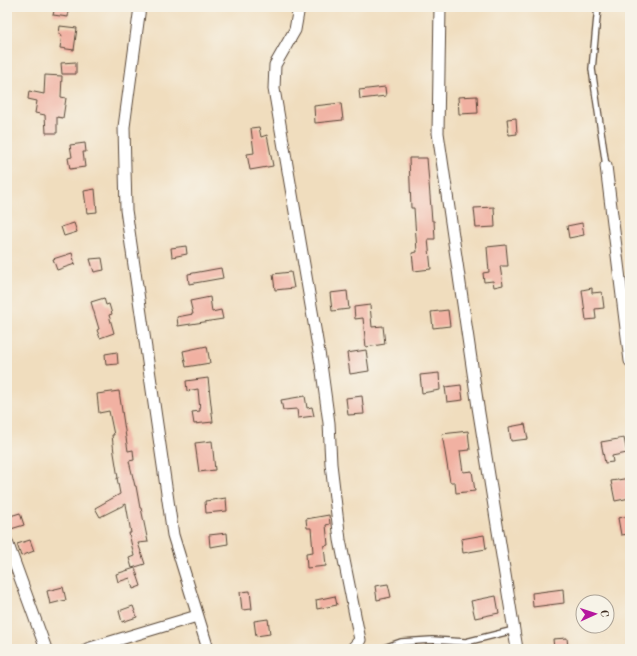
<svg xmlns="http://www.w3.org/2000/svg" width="637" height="656" viewBox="0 0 637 656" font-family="'Old Standard TT',serif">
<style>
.building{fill:#f1b1a2}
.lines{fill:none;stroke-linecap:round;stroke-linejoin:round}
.lane-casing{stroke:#564536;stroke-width:8}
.street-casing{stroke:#564536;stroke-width:13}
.lane{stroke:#fff;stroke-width:5.5}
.street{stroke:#fff;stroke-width:11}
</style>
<rect width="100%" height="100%" fill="#f7f3e8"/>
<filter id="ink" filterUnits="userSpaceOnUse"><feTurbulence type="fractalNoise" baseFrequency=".025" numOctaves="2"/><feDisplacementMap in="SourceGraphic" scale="8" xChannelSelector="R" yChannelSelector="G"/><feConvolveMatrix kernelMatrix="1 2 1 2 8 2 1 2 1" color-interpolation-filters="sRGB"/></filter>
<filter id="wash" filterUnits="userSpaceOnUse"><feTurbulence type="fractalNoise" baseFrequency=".012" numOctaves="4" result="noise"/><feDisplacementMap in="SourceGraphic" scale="16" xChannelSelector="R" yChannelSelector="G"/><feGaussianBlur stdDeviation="0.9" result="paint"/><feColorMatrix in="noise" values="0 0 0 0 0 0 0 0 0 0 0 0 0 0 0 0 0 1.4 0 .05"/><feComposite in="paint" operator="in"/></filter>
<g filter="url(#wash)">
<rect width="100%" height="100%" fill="#f0ddbe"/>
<g id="blocks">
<!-- building -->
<g class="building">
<polygon points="55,7 69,7 68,17 53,15"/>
<polygon points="60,26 77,28 74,50 60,48 62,35 59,34"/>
<polygon points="76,62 76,74 62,74 61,63"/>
<polygon points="45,75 62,76 61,97 66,98 63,118 57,117 57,133 46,133 45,115 35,113 37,101 28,99 29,91 44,94"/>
<polygon points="385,87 386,96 360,99 359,90"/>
<polygon points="477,96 478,113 459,114 458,97"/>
<polygon points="341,103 343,120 315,123 314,106"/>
<polygon points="516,118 517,134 509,135 507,119"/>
<polygon points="259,127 261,137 267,135 273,166 250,170 247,154 254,153 251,128"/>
<polygon points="85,143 86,152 83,152 85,167 70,169 68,158 72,157 70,145"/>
<polygon points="409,158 427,158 432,221 434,221 435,239 428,239 431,269 414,271 412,253 417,252 414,208 411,208"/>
<polygon points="95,189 97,212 87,213 84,191"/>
<polygon points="494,207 495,227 476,228 474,208"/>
<polygon points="74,223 77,232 64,236 61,227"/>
<polygon points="582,223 584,235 569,238 567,226"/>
<polygon points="506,245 508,266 500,266 503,285 494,287 493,281 484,282 483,273 489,272 487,247"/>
<polygon points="186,246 187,254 172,257 171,248"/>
<polygon points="72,253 75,264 57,270 53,259"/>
<polygon points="102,258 104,270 94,272 90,259"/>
<polygon points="221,268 223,278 189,284 188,274"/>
<polygon points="291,272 294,288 275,290 273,274"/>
<polygon points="592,288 592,293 602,292 604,308 595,309 596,319 586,320 582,290"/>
<polygon points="347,291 349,309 332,311 330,293"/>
<polygon points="210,297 212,312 221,310 223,319 178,326 177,317 193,314 190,301"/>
<polygon points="104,298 106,305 109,304 112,314 109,315 114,333 100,338 97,330 99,329 91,302"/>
<polygon points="370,305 372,327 383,326 385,344 366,347 363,318 355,319 354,307"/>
<polygon points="448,310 450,326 433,328 431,312"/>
<polygon points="207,346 210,363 186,367 183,351"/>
<polygon points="366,350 369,371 350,374 347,353"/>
<polygon points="117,352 118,364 106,365 105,354"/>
<polygon points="439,373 440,390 422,393 420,375"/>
<polygon points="208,378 213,422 194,424 192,412 200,411 198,389 187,391 186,381"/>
<polygon points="461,385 463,400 447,402 445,387"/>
<polygon points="119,391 128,451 133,450 134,460 129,461 135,486 136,486 140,508 141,508 148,542 138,543 145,564 132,568 129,558 134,556 129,533 131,533 126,504 100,517 95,508 120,494 117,478 118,478 114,453 112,435 114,435 109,411 99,413 97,394"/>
<polygon points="305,396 307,408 312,407 314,416 298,418 297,409 283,410 281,400"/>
<polygon points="362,396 364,414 348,415 346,398"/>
<polygon points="525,424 528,439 511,441 509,427"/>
<polygon points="468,431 470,450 460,451 463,472 472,471 475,491 456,493 455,482 450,482 442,434"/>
<polygon points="624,438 627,453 612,456 613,462 605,463 601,442"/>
<polygon points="212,441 215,470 199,472 195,443"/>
<polygon points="630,478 630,498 615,501 611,481"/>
<polygon points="226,498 227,511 206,513 205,501"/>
<polygon points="20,513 24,525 11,529 7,517"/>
<polygon points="329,515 330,524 326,525 328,545 324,546 326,566 307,568 306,553 313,552 311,528 307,528 306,519"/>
<polygon points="630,516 630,534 621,535 618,518"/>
<polygon points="227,533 228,544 210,547 209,535"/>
<polygon points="484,535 486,549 463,553 461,539"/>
<polygon points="30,540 34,551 21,556 17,544"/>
<polygon points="135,568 141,586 133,589 130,578 118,582 116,574"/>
<polygon points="388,584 391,597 377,600 375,586"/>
<polygon points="63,587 66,600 50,604 47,591"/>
<polygon points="563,589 564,603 533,607 532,593"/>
<polygon points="250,591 252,609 242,610 240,592"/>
<polygon points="335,596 337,605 317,609 316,600"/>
<polygon points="496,596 499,613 475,618 471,601"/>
<polygon points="133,606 137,617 122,622 119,611"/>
<polygon points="268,619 270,634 256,636 254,621"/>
<polygon points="567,638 568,648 554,649 553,639"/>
</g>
</g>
</g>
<g filter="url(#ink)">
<use href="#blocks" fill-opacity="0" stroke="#564536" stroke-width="1"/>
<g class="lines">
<defs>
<g id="lane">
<polyline points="598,7 592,69 606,166"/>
<polyline points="381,649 401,642 432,640 466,642 514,630"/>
</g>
<g id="street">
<polyline points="140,7 124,127 126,210 173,535 208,649"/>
<polyline points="299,7 295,30 275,65 274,89 321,364 329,423 331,464 340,540 360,640 352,649"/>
<polyline points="440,7 438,133 478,407 517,649"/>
<polyline points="606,166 630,361"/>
<polyline points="7,542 46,649"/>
<polyline points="87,649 197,616"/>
</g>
</defs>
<!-- lane casing -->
<use href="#lane" class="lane-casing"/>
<!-- street casing -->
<use href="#street" class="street-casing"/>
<!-- lane -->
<use href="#lane" class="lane"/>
<!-- street -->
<use href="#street" class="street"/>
</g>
</g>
<!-- margin -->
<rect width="637" height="656" fill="none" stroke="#f7f3e8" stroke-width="24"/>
<!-- north arrow -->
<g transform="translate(595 614) rotate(87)"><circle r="19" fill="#f7f3e8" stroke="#aca397"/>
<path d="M0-3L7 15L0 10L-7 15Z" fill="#b5179e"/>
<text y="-6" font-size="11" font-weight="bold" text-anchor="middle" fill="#3b2a1e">С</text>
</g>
</svg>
